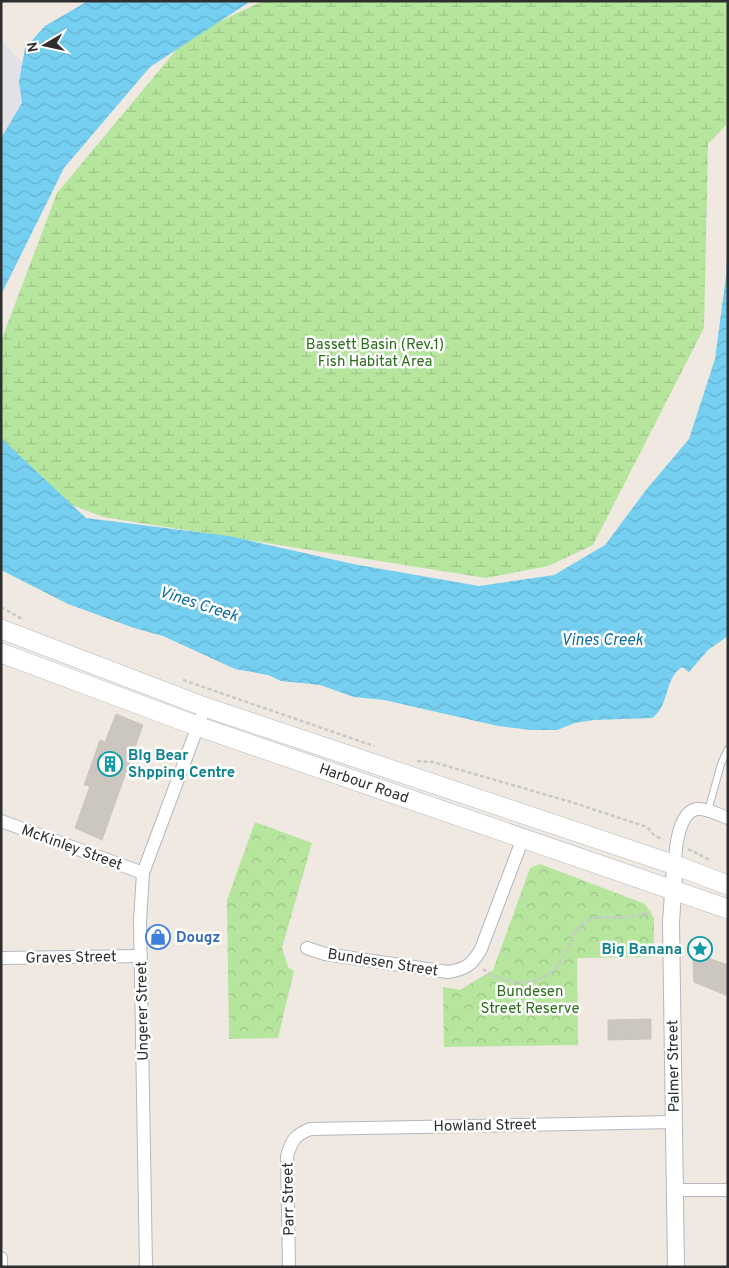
<svg xmlns="http://www.w3.org/2000/svg" width="729" height="1268" viewBox="0 0 729 1268" font-family="Overpass,sans-serif">
<style>
.industrial{fill:#e3e1e8}
.forest{fill:url(#forest-crowns)}
.wetland{fill:url(#wetland-marsh)}
.water{fill:url(#water-waves)}
.building{fill:#cbc7bf;stroke:#cbc5ba}
.lines{fill:none;stroke-linecap:round;stroke-linejoin:round}
.service-casing{stroke:#b4b7c1;stroke-width:8}
.minor-casing{stroke:#b4b7c1;stroke-width:14}
.tertiary-casing{stroke:#b4b7c1;stroke-width:18}
.secondary-casing{stroke:#b4b7c1;stroke-width:20}
.path{stroke:#c9c9c9;stroke-width:2.5;stroke-dasharray:4 2.5;stroke-linecap:butt}
.service{stroke:#fff;stroke-width:6}
.minor{stroke:#fff;stroke-width:12}
.tertiary{stroke:#fff;stroke-width:16}
.secondary{stroke:#fff;stroke-width:19}
.labels{text-anchor:middle;stroke-width:5;stroke-linejoin:round;paint-order:stroke}
.park-label{font-size:15px;fill:#2c6e1b;stroke:#fff}
.culture-label{font-size:15px;font-weight:bold;fill:#0d838f;stroke:#fff;text-anchor:start}
.street-label{font-size:15px;fill:#2e2e2e;stroke:#fff}
.shop-label{font-size:15px;font-weight:bold;fill:#366cbe;stroke:#fff;text-anchor:start}
.water-label{font-size:16px;font-style:italic;fill:#0d6fa3;stroke:#fff}
</style>
<defs>
<pattern id="forest-crowns" width="20" height="18" patternUnits="userSpaceOnUse" patternTransform="scale(1.25)"><rect width="20" height="18" fill="#b6e59e"/><path d="M2 6a3 3 0 1 1 6 0M12 15a3 3 0 1 1 6 0" fill="none" stroke="#9dc588"/></pattern>
<pattern id="wetland-marsh" width="20" height="14" patternUnits="userSpaceOnUse" patternTransform="scale(1.25)"><rect width="20" height="14" fill="#b6e59e"/><path d="M1 5h8M5 5V1M11 12h8M15 12V8" fill="none" stroke="#9dc588"/></pattern>
<pattern id="water-waves" width="16" height="10" patternUnits="userSpaceOnUse" patternTransform="scale(1.25)"><rect width="16" height="10" fill="#75cff0"/><path d="M0 5q4-4 8 0t8 0" fill="none" stroke="#66b2ce"/></pattern>
</defs>
<rect width="100%" height="100%" fill="#efe9e1"/>
<!-- industrial -->
<polygon class="industrial" points="1,40 22,62 22,103 1,138"/>
<!-- forest -->
<g class="forest">
<polygon points="255,822 312,843 282,948 288,967 294,971 278,1038 229,1039 227,900"/>
<polygon points="540,864 645,904 654,918 654,957 577,958 578,1045 444,1047 443,987 460,990 493,970 530,868"/>
</g>
<!-- wetland -->
<polygon class="wetland" points="263,1 728,1 728,123 708,144 704,328 593,545 548,566 486,578 103,517 54,498 1,443 1,341 57,193 187,37"/>
<!-- water -->
<g class="water">
<polygon points="88,1 251,1 150,67 64,168 1,295 1,138 22,103 19,82 25,48 45,26"/>
<path d="M728,237V636L708,650L689,672L682,667C664,678 670,706 652,718L594,720L575,723L557,730H531L498,726L384,700L354,697L320,685L281,681L268,675L235,669L163,636L134,628L68,604L1,570V438L86,518L229,536L353,564L479,586L554,575L605,545L646,490L689,439L715,359L726,276Z"/>
</g>
<!-- building -->
<g class="building">
<polygon points="116,714 143,725 102,840 75,828 90,786 84,785 100,740 105,742"/>
<polygon points="702,956 728,965 728,996 694,982 693,960"/>
<polygon points="651,1019 651,1039 608,1040 608,1020"/>
</g>
<g class="lines">
<defs>
<polyline id="service" points="708,811 721,764 728,749"/>
<g id="minor">
<polyline points="1,821 143,873"/>
<path d="M675,865C675,851 678,812 697,809C707,808 719,815 728,818"/>
<path d="M307,948L325,954L448,972C466,969 472,965 481,949L523,838"/>
<polyline points="1,958 141,956"/>
<polyline points="675,1190 728,1190"/>
<polyline points="1,1258 1,1267"/>
<polyline points="146,1267 140,921 143,873 205,707"/>
<path d="M289,1267L287,1156C292,1140 294,1136 310,1129L674,1122"/>
</g>
<polyline id="tertiary" points="675,865 671,922 676,1267"/>
<g id="secondary">
<polyline points="1,629 205,707 675,865 728,885"/>
<polyline points="1,653 197,726 728,909"/>
</g>
</defs>
<!-- service casing -->
<use href="#service" class="service-casing"/>
<!-- minor casing -->
<use href="#minor" class="minor-casing"/>
<!-- tertiary casing -->
<use href="#tertiary" class="tertiary-casing"/>
<!-- secondary casing -->
<use href="#secondary" class="secondary-casing"/>
<!-- path -->
<g class="path">
<polyline points="1,607 24,620"/>
<polyline points="183,680 374,746"/>
<polyline points="417,761 433,762 571,802 647,827 654,835 663,840"/>
<polyline points="688,849 710,860"/>
<path d="M483,969C509,988 545,989 563,958C571,945 572,929 587,921C601,914 615,919 629,917C637,916 644,914 651,911"/>
</g>
<!-- service -->
<use href="#service" class="service"/>
<!-- minor -->
<use href="#minor" class="minor"/>
<!-- tertiary -->
<use href="#tertiary" class="tertiary"/>
<!-- secondary -->
<use href="#secondary" class="secondary"/>
</g>
<!-- icons -->
<defs>
<symbol id="building-ring" viewBox="-11 -11 22 22"><circle r="9.5" fill="#fff" stroke="#0f9aa8" stroke-width="1.5"/><path d="M-4-6H4V6H1V3H-1V6H-4ZM-2.5-4.3h1.7v1.8h-1.7ZM.8-4.3h1.7v1.8H.8ZM-2.5-1h1.7V.8h-1.7ZM.8-1h1.7V.8H.8Z" fill="#0f9aa8"/></symbol>
<symbol id="shop-ring" viewBox="-11 -11 22 22"><circle r="9.5" fill="#fff" stroke="#3f7fe0" stroke-width="1.5"/><path d="M-5-2.5h2.3a2.7 3.5 0 0 1 5.4 0H5L5.5 6h-11ZM-1.5-2.5h3a1.5 2.3 0 0 0-3 0Z" fill="#3f7fe0"/></symbol>
<symbol id="sight-ring" viewBox="-11 -11 22 22"><circle r="9.5" fill="#fff" stroke="#0f9aa8" stroke-width="1.5"/><path d="M0-6L1.8-2.2L6-1.7L2.9 1.2L3.7 5.4L0 3.3L-3.7 5.4L-2.9 1.2L-6-1.7L-1.8-2.2Z" fill="#0f9aa8"/></symbol>
</defs>
<g fill-rule="evenodd">
<use href="#building-ring" x="96" y="750" width="28" height="28"/>
<use href="#shop-ring" x="144" y="923" width="28" height="28"/>
<use href="#sight-ring" x="686" y="935" width="28" height="28"/>
</g>
<g class="labels">
<!-- park labels -->
<g class="park-label">
<text x="375" y="349">Bassett Basin (Rev.1)<tspan x="375" dy="17">Fish Habitat Area</tspan></text>
<text x="530" y="996">Bundesen<tspan x="530" dy="17">Street Reserve</tspan></text>
</g>
<!-- culture labels -->
<g class="culture-label">
<text x="128" y="760">BIg Bear<tspan x="128" dy="17">Shpping Centre</tspan></text>
<text x="682" y="954" text-anchor="end">Big Banana</text>
</g>
<!-- street labels -->
<g class="street-label">
<text transform="translate(364 783) rotate(19)" y="5">Harbour Road</text>
<text transform="translate(72 847) rotate(20)" y="5">McKinley Street</text>
<text transform="translate(71 957) rotate(-1)" y="5">Graves Street</text>
<text transform="translate(383 962) rotate(9)" y="5">Bundesen Street</text>
<text transform="translate(142 1011) rotate(-91)" y="5">Ungerer Street</text>
<text transform="translate(673 1066) rotate(-91)" y="5">Palmer Street</text>
<text transform="translate(485 1125) rotate(-1)" y="5">Howland Street</text>
<text transform="translate(288 1199) rotate(-91)" y="5">Parr Street</text>
</g>
<!-- shop labels -->
<g class="shop-label">
<text x="176" y="942">Dougz</text>
</g>
<!-- water labels -->
<g class="water-label">
<text transform="translate(199 603) rotate(18)" y="6">Vines Creek</text>
<text x="602" y="645">Vines Creek</text>
</g>
</g>
<!-- border -->
<rect width="729" height="1268" fill="none" stroke="#2e2e2e" stroke-width="5"/>
<!-- north arrow -->
<g transform="translate(45 45) rotate(261)" stroke="#ffffff" stroke-width="4" paint-order="stroke">
<path d="M0-4L9 19L0 12L-9 19Z" fill="#2e2e2e"/>
<text y="-8" font-size="14" font-weight="bold" text-anchor="middle" fill="#2e2e2e">N</text>
</g>
</svg>
